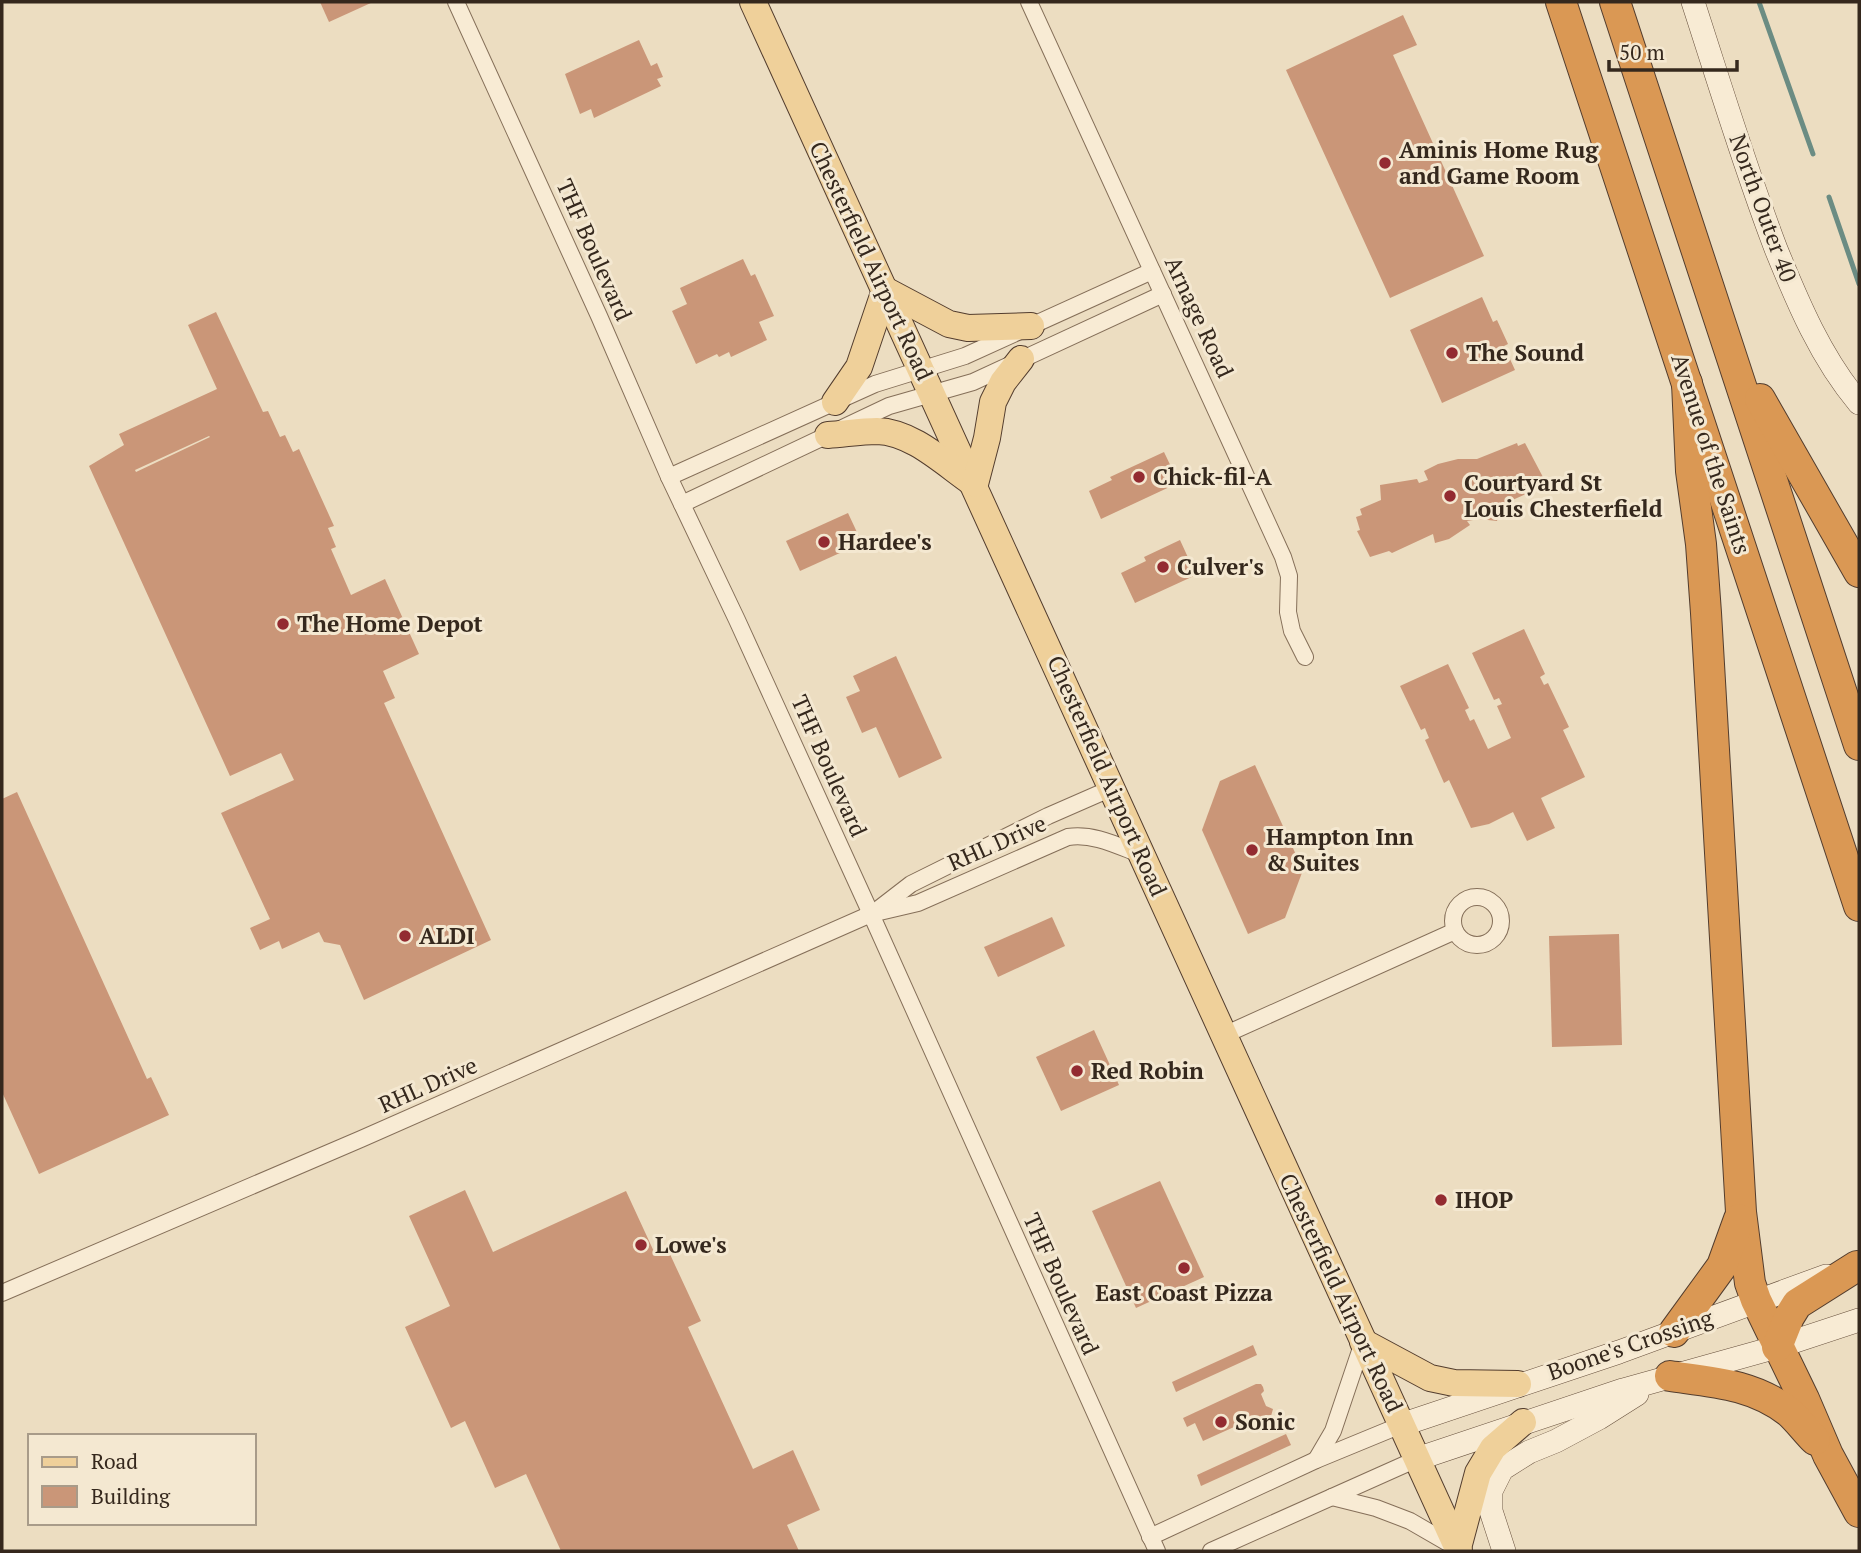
<svg xmlns="http://www.w3.org/2000/svg" width="1861" height="1553" viewBox="0 0 1861 1553" font-family="'PT Serif',serif">
<style>
.lines{fill:none;stroke-linecap:round;stroke-linejoin:round}
.stream{stroke:#6b8c83;stroke-width:5}
.building{fill:#ca9678;fill-rule:evenodd}
.street-casing{stroke:#856f59;stroke-width:18}
.secondary-casing{stroke:#67503d;stroke-width:24}
.primary-casing{stroke:#533d2e;stroke-width:28}
.highway-casing{stroke:#533d2e;stroke-width:32}
.street{stroke:#f8ebd4;stroke-width:16}
.secondary{stroke:#f8ebd4;stroke-width:23}
.primary{stroke:#efd09a;stroke-width:26}
.highway{stroke:#da9854;stroke-width:30}
.poi-dot{fill:#932b31;stroke:#f4e8d1;stroke-width:2.5}
.labels{text-anchor:middle;stroke-width:6;stroke-linejoin:round;paint-order:stroke}
.poi-label{font-size:23px;font-weight:bold;fill:#35281d;stroke:#f4e8d1;text-anchor:start}
.street-label{font-size:23px;fill:#35281d;stroke:#f4e8d1}
</style>
<rect width="100%" height="100%" fill="#ecddc1"/>
<g class="lines">
<!-- stream -->
<g class="stream">
<polyline points="1759,2 1813,154"/>
<polyline points="1829,197 1859,284"/>
</g>
</g>
<!-- building -->
<g class="building">
<polygon points="320,2 373,2 329,22"/>
<polygon points="1403,15 1417,45 1393,55 1484,256 1390,298 1286,70"/>
<polygon points="639,40 651,66 657,63 663,77 657,79 661,86 594,118 591,109 580,114 565,74"/>
<polygon points="743,259 751,276 755,274 774,316 759,322 767,340 731,357 729,352 719,357 717,354 696,364 672,311 687,304 680,288"/>
<polygon points="1482,297 1493,322 1497,320 1508,344 1504,346 1515,370 1442,403 1410,330"/>
<path d="M216,312L263,412L268,411L280,437L285,435L293,452L299,449L334,526L328,528L336,547L331,549L351,595L385,579L419,654L383,671L395,698L384,703L491,940L364,1000L340,945L324,942L319,932L282,949L279,941L260,950L250,928L270,919L221,813L294,780L281,753L230,776L89,466L124,445L119,434L217,389L188,325ZM209,436L210,437L136,472L135,470Z"/>
<polygon points="1517,443 1518,446 1525,443 1544,479 1525,488 1528,493 1508,502 1509,504 1500,509 1497,521 1479,519 1467,521 1470,525 1449,539 1435,543 1433,534 1392,553 1389,551 1370,557 1357,531 1360,530 1356,517 1362,515 1360,509 1381,500 1380,485 1417,479 1419,483 1428,480 1424,471 1438,464 1458,459 1477,459"/>
<polygon points="1164,452 1175,475 1172,476 1176,484 1101,519 1089,491 1112,480 1110,477"/>
<polygon points="848,513 862,543 800,571 786,541"/>
<polygon points="1180,540 1196,575 1135,603 1121,573 1146,561 1144,557"/>
<polygon points="1524,629 1545,674 1540,677 1544,685 1548,683 1569,727 1563,730 1585,777 1541,798 1555,828 1527,841 1513,812 1489,824 1471,828 1449,780 1444,783 1425,740 1429,738 1425,728 1421,730 1400,686 1448,664 1469,708 1465,710 1470,721 1474,719 1488,749 1511,738 1497,706 1502,704 1499,698 1494,700 1472,653"/>
<polygon points="896,656 942,758 899,778 876,727 862,733 846,697 860,691 853,676"/>
<polygon points="1255,765 1303,870 1285,918 1248,934 1202,830 1220,781"/>
<polygon points="17,792 147,1079 151,1077 169,1115 39,1174 2,1092 2,799"/>
<polygon points="1052,917 1065,946 998,977 984,947"/>
<polygon points="1619,934 1622,1045 1552,1047 1549,936"/>
<polygon points="1094,1030 1119,1085 1061,1111 1036,1057"/>
<polygon points="1160,1181 1204,1277 1136,1308 1092,1211"/>
<polygon points="465,1190 493,1252 626,1191 656,1256 668,1250 701,1321 688,1327 753,1469 793,1450 820,1510 787,1525 799,1551 561,1551 526,1474 495,1488 465,1421 451,1428 405,1327 450,1306 409,1216"/>
<polygon points="1253,1345 1257,1355 1176,1392 1172,1382"/>
<polygon points="1256,1384 1261,1384 1263,1387 1264,1391 1261,1394 1266,1406 1273,1409 1271,1416 1236,1432 1234,1427 1203,1441 1195,1423 1187,1427 1183,1418"/>
<polygon points="1286,1434 1291,1445 1201,1486 1197,1475"/>
</g>
<g class="lines">
<defs>
<g id="street">
<polyline points="456,2 599,316 669,477 737,620 871,914 1157,1551"/>
<polyline points="1029,2 1283,557 1289,576 1288,612 1292,631 1305,657"/>
<polyline points="669,477 875,384 965,356 1152,271"/>
<polyline points="682,504 889,406 973,382 1163,294"/>
<circle cx="1477" cy="921" r="24"/>
<polyline points="876,911 911,884 1048,816 1112,788"/>
<polyline points="1224,1035 1455,931"/>
<path d="M2,1293L361,1139L871,914L918,903L1068,837C1094,833 1118,846 1142,855"/>
<polyline points="1316,1460 1333,1431 1363,1342"/>
<polyline points="1332,1497 1376,1508 1410,1521 1455,1547"/>
<polyline points="1150,1537 1316,1460 1401,1425"/>
<polyline points="1211,1551 1417,1459"/>
</g>
<g id="secondary">
<path d="M1693,2C1720,85 1745,168 1776,249C1798,303 1821,358 1859,403"/>
<polyline points="1401,1425 1619,1352 1826,1276"/>
<polyline points="1417,1459 1623,1390 1777,1347 1859,1320"/>
<polyline points="1504,1551 1491,1511 1491,1491 1502,1469 1529,1452 1556,1441 1599,1418 1637,1394"/>
</g>
<g id="primary">
<polyline points="753,2 1459,1551"/>
<polyline points="885,290 949,324 968,328 1031,326"/>
<polyline points="835,402 859,367 885,290"/>
<path d="M828,435C844,434 861,431 877,431C913,432 945,464 973,483"/>
<polyline points="975,484 987,438 993,402 1003,382 1021,359"/>
<polyline points="1363,1342 1430,1378 1454,1383 1518,1384"/>
<polyline points="1458,1548 1478,1473 1493,1448 1523,1422"/>
</g>
<g id="highway">
<polyline points="1561,2 1859,906"/>
<polyline points="1615,2 1859,745"/>
<polyline points="1687,383 1691,471 1701,544 1706,613 1741,1212 1750,1283 1756,1300 1804,1399 1828,1455 1859,1512"/>
<polyline points="1760,399 1859,572"/>
<polyline points="1674,1332 1722,1266 1739,1219"/>
<polyline points="1777,1347 1789,1317 1797,1304 1857,1266"/>
<path d="M1670,1376C1713,1382 1753,1384 1789,1412C1798,1420 1806,1431 1815,1440"/>
</g>
</defs>
<!-- street casing -->
<use href="#street" class="street-casing"/>
<!-- secondary casing -->
<use href="#secondary" class="secondary-casing"/>
<!-- primary casing -->
<use href="#primary" class="primary-casing"/>
<!-- highway casing -->
<use href="#highway" class="highway-casing"/>
<!-- street -->
<use href="#street" class="street"/>
<!-- secondary -->
<use href="#secondary" class="secondary"/>
<!-- primary -->
<use href="#primary" class="primary"/>
<!-- highway -->
<use href="#highway" class="highway"/>
</g>
<!-- markers -->
<g class="poi-dot">
<circle cx="1385" cy="163" r="7"/>
<circle cx="1452" cy="353" r="7"/>
<circle cx="1139" cy="477" r="7"/>
<circle cx="1450" cy="496" r="7"/>
<circle cx="824" cy="542" r="7"/>
<circle cx="1163" cy="567" r="7"/>
<circle cx="283" cy="624" r="7"/>
<circle cx="1252" cy="850" r="7"/>
<circle cx="405" cy="936" r="7"/>
<circle cx="1077" cy="1071" r="7"/>
<circle cx="1441" cy="1200" r="7"/>
<circle cx="641" cy="1245" r="7"/>
<circle cx="1184" cy="1268" r="7"/>
<circle cx="1221" cy="1422" r="7"/>
</g>
<g class="labels">
<!-- poi labels -->
<g class="poi-label">
<text x="1399" y="158">Aminis Home Rug<tspan x="1399" dy="26">and Game Room</tspan></text>
<text x="1466" y="361">The Sound</text>
<text x="1153" y="485">Chick-fil-A</text>
<text x="1464" y="491">Courtyard St<tspan x="1464" dy="26">Louis Chesterfield</tspan></text>
<text x="838" y="550">Hardee's</text>
<text x="1177" y="575">Culver's</text>
<text x="297" y="632">The Home Depot</text>
<text x="1266" y="845">Hampton Inn<tspan x="1266" dy="26">&amp; Suites</tspan></text>
<text x="419" y="944">ALDI</text>
<text x="1091" y="1079">Red Robin</text>
<text x="1455" y="1208">IHOP</text>
<text x="655" y="1253">Lowe's</text>
<text x="1184" y="1301" text-anchor="middle">East Coast Pizza</text>
<text x="1235" y="1430">Sonic</text>
</g>
<!-- street labels -->
<g class="street-label">
<text transform="translate(1763 208) rotate(70)" y="8">North Outer 40</text>
<text transform="translate(594 250) rotate(66)" y="8">THF Boulevard</text>
<text transform="translate(871 261) rotate(65)" y="8">Chesterfield Airport Road</text>
<text transform="translate(1199 317) rotate(65)" y="8">Arnage Road</text>
<text transform="translate(1711 454) rotate(72)" y="8">Avenue of the Saints</text>
<text transform="translate(829 766) rotate(66)" y="8">THF Boulevard</text>
<text transform="translate(1107 776) rotate(66)" y="8">Chesterfield Airport Road</text>
<text transform="translate(997 843) rotate(-24)" y="8">RHL Drive</text>
<text transform="translate(428 1085) rotate(-24)" y="8">RHL Drive</text>
<text transform="translate(1061 1284) rotate(66)" y="8">THF Boulevard</text>
<text transform="translate(1341 1293) rotate(65)" y="8">Chesterfield Airport Road</text>
<text transform="translate(1630 1345) rotate(-19)" y="8">Boone's Crossing</text>
</g>
</g>
<!-- border -->
<rect width="1861" height="1553" fill="none" stroke="#35281d" stroke-width="7"/>
<!-- legend -->
<rect x="28" y="1434" width="228" height="91" fill="#f4e8d1" stroke="#a89b89" stroke-width="2"/>
<rect x="42" y="1457" width="35" height="10" fill="#efd09a" stroke="#a89b89" stroke-width="2"/>
<text x="91" y="1469" font-size="21" fill="#35281d">Road</text>
<rect x="42" y="1486" width="35" height="21" fill="#ca9678" stroke="#a89b89" stroke-width="2"/>
<text x="91" y="1504" font-size="21" fill="#35281d">Building</text>
<!-- scale -->
<path d="M1609 60v10h128v-10" fill="none" stroke="#35281d" stroke-width="3.5"/>
<text x="1619" y="60" font-size="21" fill="#35281d" stroke="#f4e8d1" stroke-width="5" paint-order="stroke">50 m</text>
</svg>
